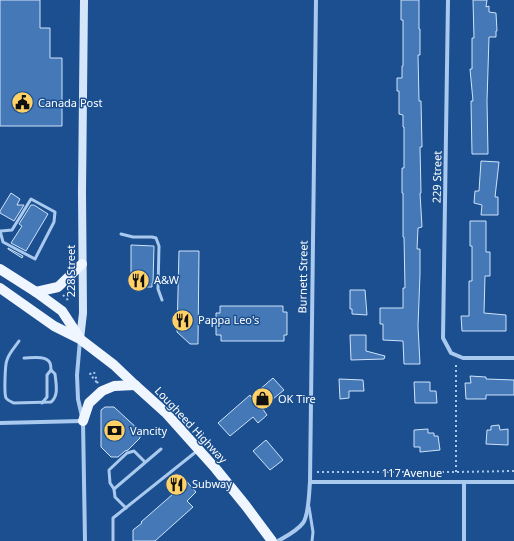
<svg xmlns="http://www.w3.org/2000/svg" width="514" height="541" viewBox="0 0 514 541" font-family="'Noto Sans',sans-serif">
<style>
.building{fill:#4478b7;stroke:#cfe3fa}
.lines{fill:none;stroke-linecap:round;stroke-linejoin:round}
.path{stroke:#a9c9ee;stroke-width:2;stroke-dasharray:2 3;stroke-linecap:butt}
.lane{stroke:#a9c9ee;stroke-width:3}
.street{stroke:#a9c9ee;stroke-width:4}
.secondary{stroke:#d6e6fa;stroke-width:8}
.primary{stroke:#f0f6ff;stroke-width:10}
.labels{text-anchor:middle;stroke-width:3;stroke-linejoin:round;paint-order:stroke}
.poi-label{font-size:11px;fill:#fff;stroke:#1b4f8f;text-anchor:start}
.street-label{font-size:11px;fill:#fff;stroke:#1b4f8f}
</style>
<rect width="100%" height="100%" fill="#1b4f8f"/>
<!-- building -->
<g class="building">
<polygon points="0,0 40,0 40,28 50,28 50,58 62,58 62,126 0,126"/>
<polygon points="401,0 419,0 419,29 420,29 420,55 418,55 419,101 421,101 422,147 420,147 421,193 420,193 422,227 418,228 417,249 420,249 420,274 418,326 420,364 404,364 403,341 383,340 383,324 380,324 380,308 403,308 403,288 405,288 404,237 403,237 403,193 402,193 402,168 404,168 404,127 403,127 403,115 399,114 399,91 397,91 397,78 402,78 402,66 403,66 403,20 401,20"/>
<polygon points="473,0 487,0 486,7 489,6 489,12 496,13 497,31 496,31 496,37 489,37 487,101 488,154 472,154 471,101 473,101 470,69 472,69 472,38 474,38"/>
<polygon points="481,161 499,162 495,197 498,197 498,215 481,215 482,205 474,203 475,191 479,191"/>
<polygon points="11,193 20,199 17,205 24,205 14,221 0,213 0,211"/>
<polygon points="31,205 34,205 48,214 26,251 11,243 22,226 19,224"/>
<polygon points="470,221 486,221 486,252 490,252 490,276 485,276 484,313 506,315 506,331 462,331 461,316 469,316 469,281 472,281 472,246 470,246"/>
<polygon points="131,245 154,246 153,283 152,283 152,287 136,287 136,283 133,283 133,281 131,281"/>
<polygon points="8,248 23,256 22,258 8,249"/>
<polygon points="179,251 199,251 198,344 190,344 177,332"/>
<polygon points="350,290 365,290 367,315 352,314 352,309 350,309"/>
<polygon points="220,306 283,306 283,312 287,312 287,335 284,335 284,341 221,341 221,335 216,335 216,313 220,313"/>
<polygon points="350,335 366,335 366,351 385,356 384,359 351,360"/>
<polygon points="470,376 486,377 486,379 514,380 514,395 486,395 486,399 466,399 465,383 471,383"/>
<polygon points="273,378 284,390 262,408 267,415 258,423 253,417 230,436 218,423 250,395 251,397"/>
<polygon points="339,379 363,380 364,391 349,391 349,398 340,399"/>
<polygon points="414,382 430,382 430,391 436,391 437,403 415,403"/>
<polygon points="105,407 114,407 140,431 140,438 128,450 125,451 118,457 111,457 101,447 101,410"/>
<polygon points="499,425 500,430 508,429 508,445 486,444 487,430 491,430 491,426"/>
<polygon points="428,429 428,433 434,433 434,436 438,436 440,450 420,452 420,447 414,447 414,430"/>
<polygon points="266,440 283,460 270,470 253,451"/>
<polygon points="181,475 196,492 187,501 193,507 155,541 133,541 133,530 142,523 141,522 173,494 167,487"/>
</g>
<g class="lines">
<!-- path -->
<g class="path">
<polyline points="63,295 69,301"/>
<polygon points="94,372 98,384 90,374"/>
<polyline points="317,472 456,472 514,471"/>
<polyline points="456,472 456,363"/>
</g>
<!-- lane -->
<g class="lane">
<polyline points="0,231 3,242 35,259 54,222 55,212 31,199 12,230 1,231"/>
<polyline points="121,234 133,237 152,237 156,238 159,246 158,289 162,300"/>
<path d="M19,341C15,347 9,353 7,360C5,364 4,394 6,398C8,401 12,402 14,403L51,402C59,396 56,384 55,374L51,370C51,368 51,365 50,363C46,355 31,358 24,358"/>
<polyline points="42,403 47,397 47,375 51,370"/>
<polyline points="114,489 110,483 109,470 127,453 134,451 145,462"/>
<polyline points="309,507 313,532 312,541"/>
<polyline points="126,508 115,497 114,489 161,449"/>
<polyline points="113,541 113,518 197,451"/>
</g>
<!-- street -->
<g class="street">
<polyline points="448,0 443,338 451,353 463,358 514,358"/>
<polyline points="80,340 77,375 78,399 83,421 85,541"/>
<polyline points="0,423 82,421"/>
<polyline points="310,482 514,482"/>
<path d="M278,541C287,536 297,531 303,523C309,515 309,492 310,482L316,0"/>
<polyline points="464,541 464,482"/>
</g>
<!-- secondary -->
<polyline class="secondary" points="80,339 83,313 82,192 84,0"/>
<!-- primary -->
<g class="primary">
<polyline points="0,269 36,292 62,311 79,337"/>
<polyline points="0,288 54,326 80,339 114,365 135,385 166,413 216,469 246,506 272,541"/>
<polyline points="36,292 58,287 82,264"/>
<polyline points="83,421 89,403 102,391 114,386 135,385"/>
</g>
</g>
<!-- icons -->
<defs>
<symbol id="civic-disc" viewBox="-11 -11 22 22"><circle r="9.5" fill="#ffd166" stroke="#1b4f8f"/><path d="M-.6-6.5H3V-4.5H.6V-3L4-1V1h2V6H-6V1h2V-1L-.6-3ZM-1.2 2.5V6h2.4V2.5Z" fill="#111"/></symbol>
<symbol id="restaurant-disc" viewBox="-11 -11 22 22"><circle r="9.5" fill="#ffd166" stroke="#1b4f8f"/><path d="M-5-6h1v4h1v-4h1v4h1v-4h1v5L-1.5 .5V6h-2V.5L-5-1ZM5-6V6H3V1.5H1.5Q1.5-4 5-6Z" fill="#111"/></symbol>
<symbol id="shop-disc" viewBox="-11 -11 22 22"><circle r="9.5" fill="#ffd166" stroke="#1b4f8f"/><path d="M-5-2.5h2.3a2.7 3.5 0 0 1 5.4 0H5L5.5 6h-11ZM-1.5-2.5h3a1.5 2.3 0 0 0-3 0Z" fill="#111"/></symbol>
<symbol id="bank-disc" viewBox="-11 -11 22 22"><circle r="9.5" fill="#ffd166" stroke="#1b4f8f"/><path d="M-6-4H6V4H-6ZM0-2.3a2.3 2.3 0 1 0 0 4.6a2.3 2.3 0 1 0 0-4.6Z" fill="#111"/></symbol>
</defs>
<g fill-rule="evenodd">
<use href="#civic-disc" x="10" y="90" width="25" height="25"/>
<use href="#restaurant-disc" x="126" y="268" width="25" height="25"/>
<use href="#restaurant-disc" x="170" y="308" width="25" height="25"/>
<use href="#shop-disc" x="250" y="386" width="25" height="25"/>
<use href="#bank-disc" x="102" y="418" width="25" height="25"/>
<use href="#restaurant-disc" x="164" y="472" width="25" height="25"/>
</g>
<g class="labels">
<!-- poi labels -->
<g class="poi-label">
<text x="38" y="107">Canada Post</text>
<text x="154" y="284">A&amp;W</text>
<text x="198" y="324">Pappa Leo's</text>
<text x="278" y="403">OK Tire</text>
<text x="130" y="435">Vancity</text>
<text x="192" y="488">Subway</text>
</g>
<!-- street labels -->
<g class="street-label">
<text transform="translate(437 177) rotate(-89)" y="4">229 Street</text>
<text transform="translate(71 271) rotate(-90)" y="4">228 Street</text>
<text transform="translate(303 277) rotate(-89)" y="4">Burnett Street</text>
<text transform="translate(191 425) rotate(47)" y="4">Lougheed Highway</text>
<text x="412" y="477">117 Avenue</text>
</g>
</g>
</svg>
